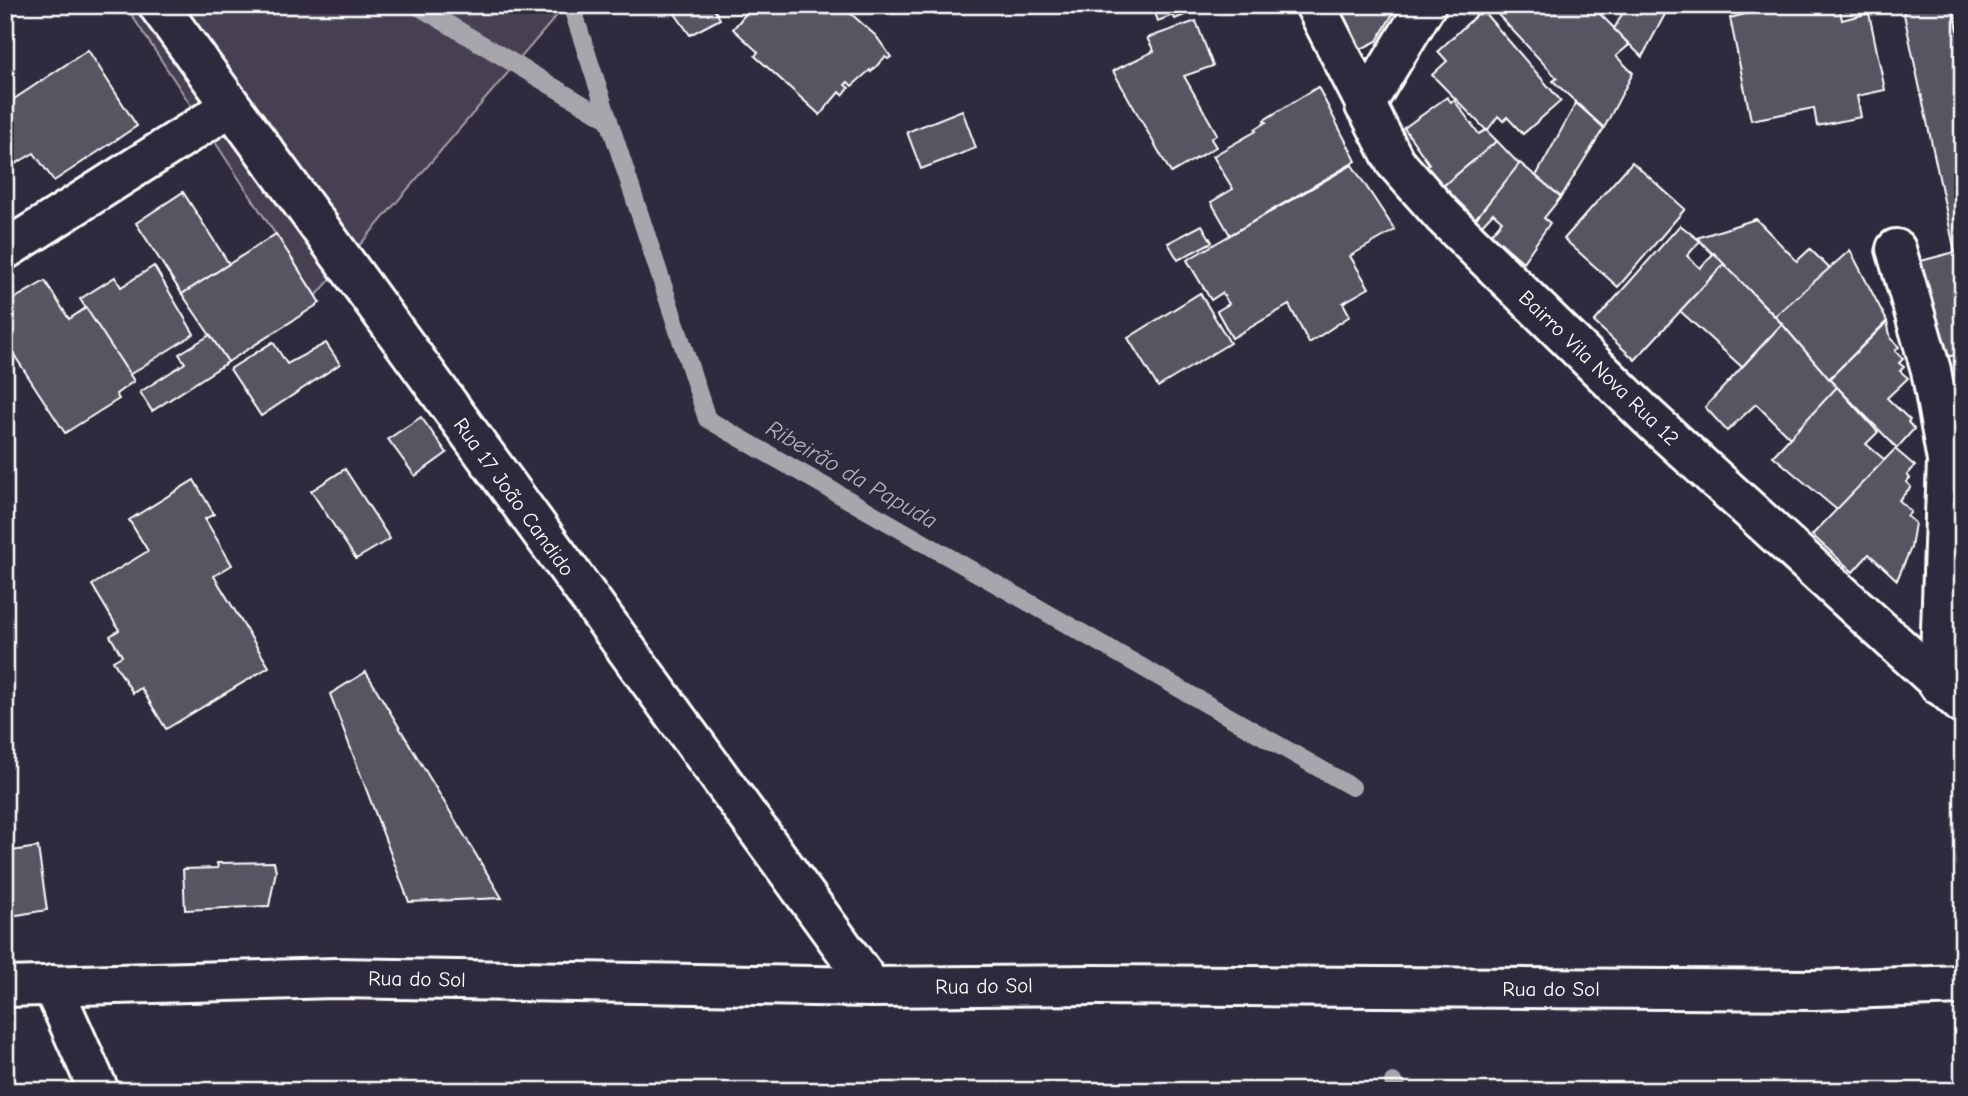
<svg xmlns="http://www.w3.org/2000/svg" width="1968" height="1096" viewBox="0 0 1968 1096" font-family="'Comic Neue',sans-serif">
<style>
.green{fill:#464152;stroke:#a2a0a8;stroke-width:2}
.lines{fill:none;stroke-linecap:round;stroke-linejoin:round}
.stream{stroke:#a7a6ad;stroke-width:18}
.building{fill:#595564;stroke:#fff;stroke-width:2}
.minor-casing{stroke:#fff;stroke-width:44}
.tertiary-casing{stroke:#fff;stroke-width:44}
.minor{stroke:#2f2a3d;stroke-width:38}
.tertiary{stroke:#2f2a3d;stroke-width:38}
.labels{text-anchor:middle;stroke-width:5;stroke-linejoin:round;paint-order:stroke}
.street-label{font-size:21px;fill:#fff;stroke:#2f2a3d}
.water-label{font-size:23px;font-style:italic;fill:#b6b4bb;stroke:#2f2a3d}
</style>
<rect width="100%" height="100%" fill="#2f2a3d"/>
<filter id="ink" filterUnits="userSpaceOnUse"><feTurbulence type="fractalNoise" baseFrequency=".0143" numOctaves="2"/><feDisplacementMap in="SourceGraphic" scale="14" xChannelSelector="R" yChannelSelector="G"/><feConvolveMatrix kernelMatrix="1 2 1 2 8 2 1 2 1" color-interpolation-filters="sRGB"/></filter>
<g filter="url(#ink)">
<!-- green -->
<polygon class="green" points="125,5 566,5 316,296"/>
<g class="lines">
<!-- stream -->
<g class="stream">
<polyline points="416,5 609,120"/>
<polyline points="571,5 707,419 1352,787"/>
<polyline points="1393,1082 1399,1091"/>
</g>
</g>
<!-- building -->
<g class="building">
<polygon points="669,5 712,5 720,19 690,35"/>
<polygon points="753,5 763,5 771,13 779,5 817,5 827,14 836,5 841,5 876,36 891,57 888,59 885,57 871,72 870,70 852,86 848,82 845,85 849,88 843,95 839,92 820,115 755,56 758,52 733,29"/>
<polygon points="1152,5 1209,5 1175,19 1173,15 1158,21"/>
<polygon points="1337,5 1398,5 1377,41 1363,48 1354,47"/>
<polygon points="1489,5 1591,5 1620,34 1629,45 1616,56 1633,73 1604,128 1553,81 1557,78"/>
<polygon points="1627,5 1670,5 1642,57 1614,29"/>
<polygon points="1780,5 1839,5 1842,20 1869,13 1885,90 1857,96 1861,117 1817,126 1814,108 1751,120 1730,18"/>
<polygon points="1902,5 1953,5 1963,54 1963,353 1939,359 1913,263 1955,252"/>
<polygon points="1953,5 1963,5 1963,54 1956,20"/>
<polygon points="1482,10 1561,101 1523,134 1507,117 1503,121 1498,116 1487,131 1432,75 1447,61 1438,51"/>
<polygon points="1196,21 1213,66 1184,76 1217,134 1211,139 1216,147 1171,173 1113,71 1154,51 1147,38"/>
<polygon points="88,50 137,126 54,181 34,153 5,170 5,105"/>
<polygon points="1318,87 1356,161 1230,235 1211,202 1233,189 1213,156 1256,131 1255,129 1266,122 1264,120"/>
<polygon points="1447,97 1451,102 1454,100 1479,134 1486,130 1497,141 1443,186 1427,166 1429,164 1404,128"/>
<polygon points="1576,103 1604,128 1561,197 1536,176"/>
<polygon points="962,110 976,148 921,169 907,132"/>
<polygon points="1497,141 1520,165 1475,219 1443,186"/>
<polygon points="1632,162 1685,209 1618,287 1564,239"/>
<polygon points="1520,163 1561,197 1544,218 1550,223 1523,262 1491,234 1502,221 1493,213 1481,226 1474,221"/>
<polygon points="1352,165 1395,230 1350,256 1369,288 1343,303 1350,316 1309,343 1289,305 1232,338 1217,311 1229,304 1222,293 1211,300 1187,260"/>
<polygon points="183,192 229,264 182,294 136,223"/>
<polygon points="1756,219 1797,261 1810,249 1830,269 1775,316 1697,238"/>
<polygon points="1202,225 1212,242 1178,260 1168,243"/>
<polygon points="1680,225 1700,241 1687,256 1700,268 1714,253 1724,264 1635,360 1594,322"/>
<polygon points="276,234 320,303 228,362 182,294"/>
<polygon points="1850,250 1887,321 1829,379 1775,316"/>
<polygon points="1724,264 1782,324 1742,367 1680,311"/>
<polygon points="154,266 194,334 129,375 80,299 115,277 121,287"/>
<polygon points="45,281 69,319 86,308 134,381 116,394 119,399 65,433 5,341 5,304"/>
<polygon points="1200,293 1230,343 1158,387 1128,338"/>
<polygon points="1887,322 1891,339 1899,347 1895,351 1903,359 1899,363 1904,367 1900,371 1908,378 1887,398 1910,420 1908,422 1914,429 1897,448 1829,379"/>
<polygon points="1782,324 1837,388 1790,438 1756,404 1727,431 1705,407"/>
<polygon points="210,335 228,362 152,411 140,392 185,363 179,354"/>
<polygon points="273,342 287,364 326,343 340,364 261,416 230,369"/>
<polygon points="1837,387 1878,432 1866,444 1885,460 1837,510 1773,456"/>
<polygon points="421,417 447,453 415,476 388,439"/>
<polygon points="1895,449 1915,466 1907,475 1910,478 1906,482 1911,487 1899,500 1911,512 1907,516 1915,523 1911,548 1897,580 1869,554 1853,572 1812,535"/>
<polygon points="345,469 390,539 356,559 311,491"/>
<polygon points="194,480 214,514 205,519 232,565 214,576 269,667 166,729 141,688 133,693 113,661 122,656 110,636 119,630 92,585 148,551 129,520"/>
<polygon points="366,672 502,898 409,902 330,694"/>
<polygon points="38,847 47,910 5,917 5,852"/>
<polygon points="274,862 276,871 269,906 185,910 183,869 218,868 217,863"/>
</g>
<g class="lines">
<defs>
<g id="minor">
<polyline points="158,5 872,987"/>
<polyline points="1315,5 1395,162 1442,215 1649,418 1963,705"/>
<polyline points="1365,106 1426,5"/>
<polyline points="1896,249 1931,370 1947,461 1939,685"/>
<polyline points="5,250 230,107"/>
<polyline points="52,985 99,1091"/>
</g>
<polyline id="tertiary" points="5,987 335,978 872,987 1094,985 1814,990 1963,985"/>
</defs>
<!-- minor casing -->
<use href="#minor" class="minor-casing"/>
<!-- tertiary casing -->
<use href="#tertiary" class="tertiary-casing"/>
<!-- minor -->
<use href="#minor" class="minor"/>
<!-- tertiary -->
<use href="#tertiary" class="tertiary"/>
</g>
</g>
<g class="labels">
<!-- street labels -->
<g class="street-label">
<text transform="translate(1599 368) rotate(44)" y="7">Bairro Vila Nova Rua 12</text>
<text transform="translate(514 497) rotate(54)" y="7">Rua 17 João Candido</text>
<text transform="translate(417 979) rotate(1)" y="7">Rua do Sol</text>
<text transform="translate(984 986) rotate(-1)" y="7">Rua do Sol</text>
<text x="1551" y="996">Rua do Sol</text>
</g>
<!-- water labels -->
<g class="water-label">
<text transform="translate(852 474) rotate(30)" y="8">Ribeirão da Papuda</text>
</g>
</g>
<!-- margin -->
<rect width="1968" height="1096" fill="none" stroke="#2f2a3d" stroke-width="28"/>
<rect x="14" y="14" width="1940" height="1068" fill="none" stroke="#fff" stroke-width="2.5" filter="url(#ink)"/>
</svg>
